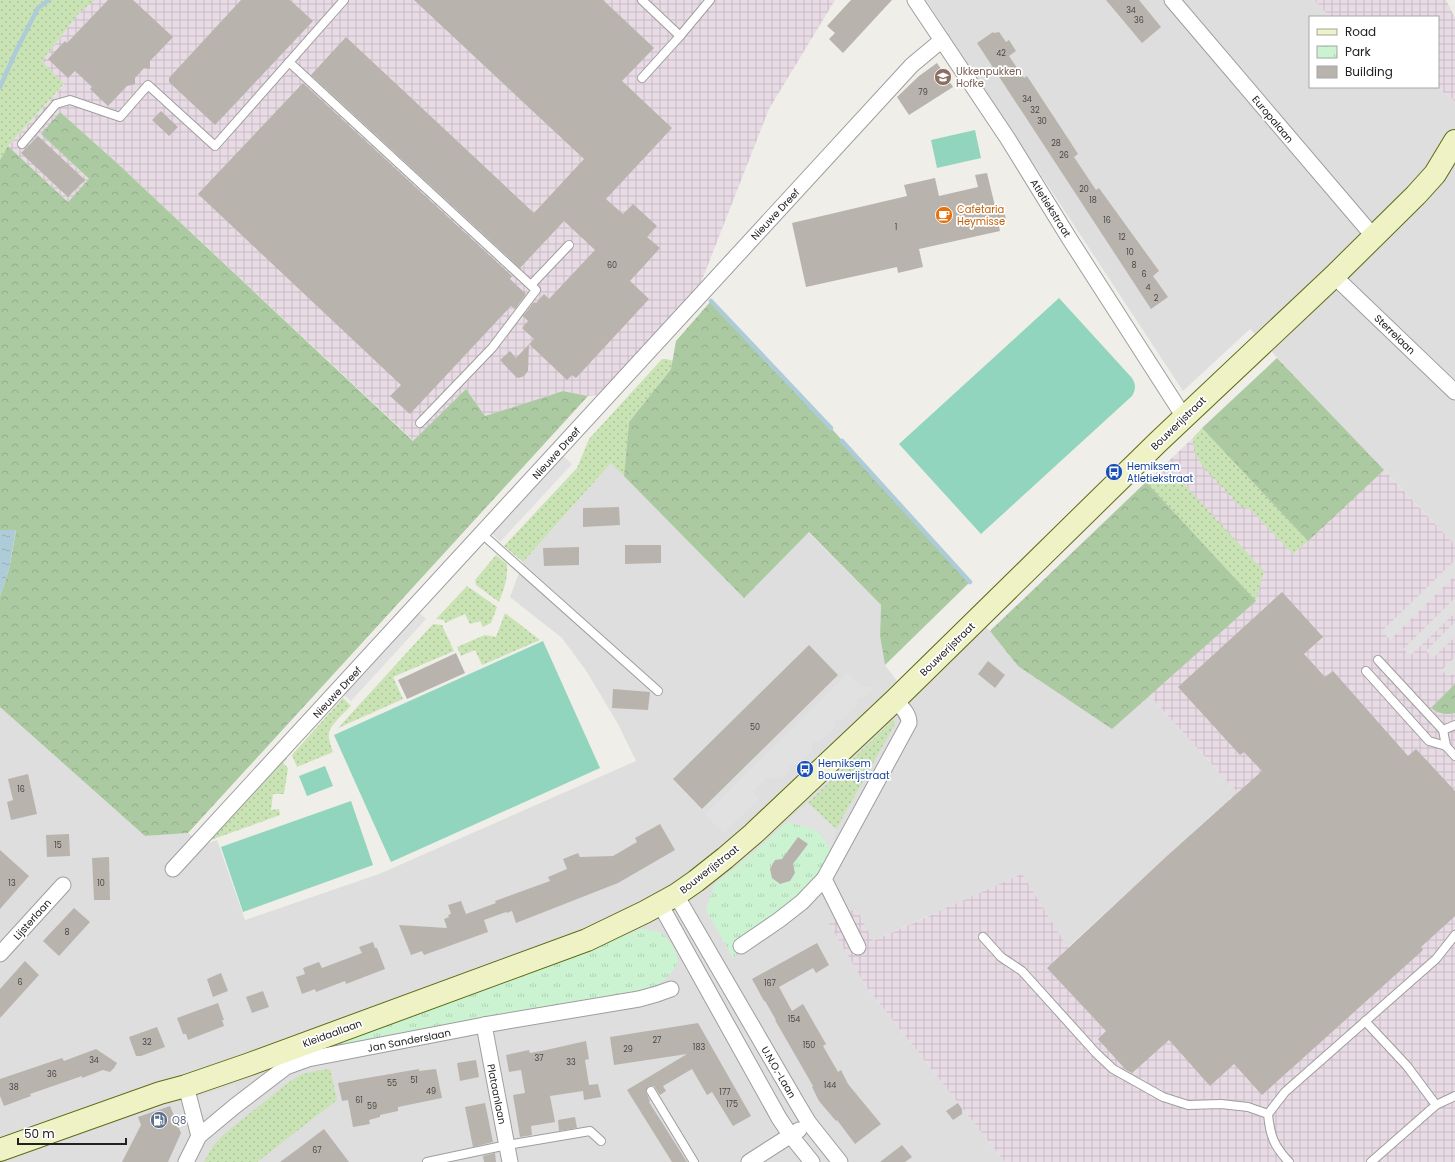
<svg xmlns="http://www.w3.org/2000/svg" width="1455" height="1162" viewBox="0 0 1455 1162" font-family="Poppins,sans-serif">
<style>
.residential{fill:#dedede}
.industrial{fill:url(#industrial-grid)}
.grass{fill:url(#grass-dots)}
.forest{fill:url(#forest-crowns)}
.park{fill:url(#park-tufts)}
.pitch{fill:#91d5be}
.parking{fill:#e1e1e1}
.water{fill:url(#water-ripples)}
.lines{fill:none;stroke-linecap:round;stroke-linejoin:round}
.stream{stroke:#aeccd8;stroke-width:4.5}
.building{fill:#b9b3ae}
.lane-casing{stroke:#9e9e9e;stroke-width:10}
.street-casing{stroke:#9e9e9e;stroke-width:17}
.secondary-casing{stroke:#5e6c13;stroke-width:24}
.lane{stroke:#fff;stroke-width:8}
.street{stroke:#fff;stroke-width:15}
.secondary{stroke:#eef2c4;stroke-width:22}
.labels{text-anchor:middle;stroke-width:3.5;stroke-linejoin:round;paint-order:stroke}
.number-label{font-size:8px;fill:#474644}
.education-label{font-size:10px;fill:#785e54;stroke:#fff;text-anchor:start}
.street-label{font-size:10px;fill:#212121;stroke:#fff}
.food-label{font-size:10px;fill:#c56008;stroke:#fff;text-anchor:start}
.transit-label{font-size:10px;fill:#164399;stroke:#fff;text-anchor:start}
.service-label{font-size:10px;fill:#4e5e75;stroke:#fff;text-anchor:start}
</style>
<defs>
<pattern id="industrial-grid" width="8" height="8" patternUnits="userSpaceOnUse"><rect width="8" height="8" fill="#e8dbe5"/><path d="M0 4h8M4 0v8" fill="none" stroke="#c7bcc4"/></pattern>
<pattern id="grass-dots" width="8" height="8" patternUnits="userSpaceOnUse"><rect width="8" height="8" fill="#c9e3b5"/><path d="M2 2h.1M6 6h.1" fill="none" stroke="#acc29b" stroke-width="1.8" stroke-linecap="round"/></pattern>
<pattern id="forest-crowns" width="20" height="18" patternUnits="userSpaceOnUse"><rect width="20" height="18" fill="#accaa2"/><path d="M2 6a3 3 0 1 1 6 0M12 15a3 3 0 1 1 6 0" fill="none" stroke="#94ad8b"/></pattern>
<pattern id="park-tufts" width="24" height="20" patternUnits="userSpaceOnUse"><rect width="24" height="20" fill="#ccf3d1"/><path d="M3 7l-1-3M5 7V3M7 7l1-3M15 17l-1-3M17 17v-4M19 17l1-3" fill="none" stroke="#afd0b3"/></pattern>
<pattern id="water-ripples" width="26" height="14" patternUnits="userSpaceOnUse"><rect width="26" height="14" fill="#aeccd8"/><path d="M2 4q2-2 4 0t4 0M15 11q2-2 4 0t4 0" fill="none" stroke="#95afb9"/></pattern>
</defs>
<rect width="100%" height="100%" fill="#f0eee8"/>
<!-- residential -->
<g class="residential">
<polygon points="926,0 1314,0 1330,17 1310,17 1310,87 1437,87 1455,101 1455,545 1250,329 1183,391"/>
<polygon points="611,463 808,532 881,605 880,636 885,665 897,681 969,611 990,631 1018,666 1150,696 1237,792 1067,948 932,914 873,941 829,922 865,985 1005,1162 0,1162 0,707 145,836 188,833 204,845 217,840 245,920 379,874 636,761 618,724 587,672 562,638 510,597 523,562"/>
</g>
<!-- industrial -->
<g class="industrial">
<polygon points="95,0 835,0 769,109 693,303 608,394 588,396 563,391 485,416 466,389 414,441 117,163 60,112 42,134 89,180 68,202 8,146 64,85 42,61 79,13"/>
<polygon points="1314,0 1446,0 1455,18 1455,101 1437,87 1438,87 1438,17 1330,17"/>
<polygon points="1277,358 1455,545 1455,1162 1005,1162 865,985 829,923 856,908 873,941 1022,874 1068,948 1237,792 1150,696 1112,729 1018,666 990,631"/>
</g>
<!-- grass -->
<g class="grass">
<polygon points="0,0 95,0 79,13 42,61 64,84 8,146 0,160"/>
<polygon points="662,359 666,359 674,361 671,369 629,422 624,476 611,463 523,562 504,546 577,468 589,439"/>
<polygon points="1202,428 1308,541 1293,554 1251,510 1240,506 1203,467 1194,451 1193,438"/>
<polygon points="1155,474 1165,474 1182,482 1264,571 1256,601 1146,482"/>
<path d="M496,555L507,564C508,578 504,589 499,602L476,585L475,580Z"/>
<polygon points="467,586 497,607 491,623 483,627 480,621 470,624 465,614 445,623 444,620 436,619"/>
<polygon points="505,613 540,640 482,665 475,650 461,656 457,647 485,635 496,637"/>
<polygon points="433,624 442,625 454,651 393,677 403,699 338,728"/>
<path d="M343,698L351,706C345,712 330,725 329,733C328,739 331,746 333,752L297,767L292,755Z"/>
<polygon points="893,720 895,721 895,724 836,829 808,803"/>
<polygon points="285,757 287,759 283,763 288,768 284,794 273,794 271,810 279,809 280,815 208,841"/>
<polygon points="330,1069 337,1100 257,1162 204,1162 213,1146 224,1134 288,1083 300,1075 315,1071"/>
</g>
<!-- forest -->
<g class="forest">
<polygon points="60,112 117,163 413,441 466,389 485,416 563,391 588,396 188,833 145,836 0,707 0,596 9,569 16,531 0,530 0,160 8,146 68,202 89,179 41,134"/>
<polygon points="711,301 831,428 970,582 885,665 880,636 881,605 809,532 744,598 624,476 629,422 671,369 676,341"/>
<polygon points="1277,358 1384,470 1308,541 1202,428"/>
<polygon points="1146,482 1256,601 1112,729 1018,666 990,631"/>
<path d="M1455,684V713C1445,715 1439,714 1431,708Z"/>
</g>
<!-- park -->
<g class="park">
<path d="M786,823C806,821 824,832 831,851C828,857 825,864 821,870C800,901 764,924 735,947L739,954L733,958L706,910L714,885L754,852Z"/>
<path d="M642,929C648,930 655,930 661,933C668,937 681,956 677,964C671,976 657,986 646,991L330,1046L278,1062Z"/>
</g>
<!-- pitch -->
<g class="pitch">
<polygon points="975,130 981,158 937,168 931,140"/>
<path d="M1059,298L1132,378C1136,385 1136,389 1132,396L981,534L899,444Z"/>
<polygon points="543,641 600,768 391,862 334,735"/>
<polygon points="325,766 333,786 307,796 299,776"/>
<polygon points="351,801 373,865 243,912 221,847"/>
</g>
<!-- parking -->
<g class="parking">
<polygon points="562,455 572,464 500,542 491,533"/>
<polygon points="1455,560 1455,576 1390,640 1382,631"/>
<polygon points="1455,598 1455,613 1410,656 1403,649"/>
<polygon points="418,612 426,619 351,701 342,693"/>
<polygon points="1455,622 1455,637 1433,658 1426,651"/>
<polygon points="1455,657 1455,673 1452,675 1447,676 1442,670"/>
<polygon points="848,673 862,687 876,687 865,697 857,698 857,705 842,720 835,720 835,727 820,742 812,743 812,750 797,765 789,765 789,772 782,778 766,778 753,792 760,799 723,833 705,814"/>
<polygon points="808,803 836,829 831,851 827,841 823,835 815,830 792,823 786,823"/>
<polygon points="235,1084 239,1094 216,1113 215,1110 202,1115 196,1098"/>
</g>
<!-- water -->
<polygon class="water" points="0,530 16,530 9,569 0,596"/>
<g class="lines">
<!-- stream -->
<g class="stream">
<polyline points="0,87 17,49 38,8 49,0"/>
<polyline points="711,301 831,428"/>
<polyline points="842,441 970,582"/>
</g>
</g>
<!-- building -->
<g class="building">
<polygon points="108,0 133,0 173,37 150,61 150,69 144,68 135,78 135,84 127,86 108,106 90,89 92,87 75,71 68,78 48,59 65,41 67,43"/>
<polygon points="241,0 290,0 313,21 215,125 169,82 169,78"/>
<polygon points="414,0 603,0 654,48 622,81 672,128 606,199 623,214 633,204 657,226 647,237 660,248 630,281 649,299 576,378 572,375 567,380 529,344 528,371 524,376 519,378 516,377 500,360 510,351 516,358 534,339 522,328 528,321 523,316 534,302 536,303 544,294 549,299 595,250 564,221 520,268 311,75 346,37 534,213 584,159"/>
<polygon points="851,0 892,0 843,53 829,39 835,33 827,26"/>
<polygon points="1106,0 1139,0 1161,27 1142,43"/>
<polygon points="993,32 994,33 999,32 1006,42 1009,40 1016,51 1009,56 1024,78 1027,76 1071,143 1078,154 1074,157 1096,190 1099,188 1159,271 1153,276 1168,297 1151,309 977,43"/>
<polygon points="937,63 953,87 909,115 897,97 919,76"/>
<polygon points="303,83 512,276 510,279 526,294 515,309 511,306 410,414 390,396 401,385 198,194"/>
<polygon points="161,111 178,127 169,136 152,120"/>
<polygon points="38,136 85,180 68,197 21,153"/>
<polygon points="987,173 995,206 1003,205 1006,220 998,222 1000,231 919,249 923,267 898,273 897,267 806,287 792,223 907,196 904,185 935,178 939,196 978,187 975,175"/>
<polygon points="619,507 620,525 583,527 583,508"/>
<polygon points="625,545 661,545 661,563 625,564"/>
<polygon points="579,547 579,565 544,566 543,548"/>
<polygon points="1282,592 1323,637 1304,654 1325,677 1333,671 1408,756 1416,749 1455,791 1455,916 1421,947 1423,950 1262,1095 1234,1064 1210,1086 1169,1040 1132,1073 1126,1070 1098,1039 1106,1031 1047,968 1168,855 1262,771 1244,752 1240,755 1178,687"/>
<polygon points="809,645 838,675 702,809 673,779"/>
<polygon points="456,653 465,673 407,699 398,680"/>
<polygon points="988,661 1005,675 995,688 978,674"/>
<polygon points="613,689 650,692 648,710 612,708"/>
<polygon points="28,774 37,814 11,820 7,802 13,800 8,779"/>
<polygon points="660,824 675,850 618,883 516,923 512,911 507,913 506,912 484,920 488,932 424,955 422,951 411,955 399,925 447,928 444,919 449,917 448,915 451,914 448,905 461,901 466,914 496,903 495,901 550,881 548,877 567,869 563,859 578,853 580,857 613,856 637,842 635,838"/>
<polygon points="69,834 70,856 47,857 46,835"/>
<polygon points="798,837 808,844 793,864 795,873 790,881 780,884 772,878 770,869 775,860 782,859"/>
<polygon points="0,850 29,876 0,909"/>
<polygon points="109,857 110,900 94,900 92,858"/>
<polygon points="74,908 90,922 59,956 43,941"/>
<polygon points="373,942 375,948 377,948 385,969 346,984 345,981 316,992 315,989 302,994 296,977 305,974 303,968 319,962 322,968 362,953 359,947"/>
<polygon points="817,943 829,965 816,973 813,968 779,987 792,1011 803,1004 826,1044 823,1046 838,1072 841,1070 848,1084 881,1124 855,1144 837,1120 836,1121 819,1101 812,1087 813,1086 775,1020 776,1020 765,1001 764,1001 752,979"/>
<polygon points="25,961 39,975 0,1018 0,989"/>
<polygon points="221,973 228,991 213,997 207,979"/>
<polygon points="263,991 269,1007 252,1013 246,997"/>
<polygon points="218,1003 224,1020 222,1020 224,1026 188,1040 186,1034 183,1034 177,1018"/>
<polygon points="698,1023 751,1116 733,1126 712,1092 707,1095 692,1069 663,1086 666,1091 660,1095 654,1086 649,1086 646,1092 650,1101 649,1102 687,1162 672,1162 627,1090 687,1054 614,1065 610,1037"/>
<polygon points="157,1027 165,1047 141,1056 136,1056 129,1037"/>
<polygon points="586,1041 589,1059 585,1060 589,1085 598,1084 601,1097 584,1100 583,1091 550,1096 555,1122 531,1126 532,1135 520,1137 513,1095 525,1093 521,1070 509,1072 506,1055 529,1050 530,1053 546,1050"/>
<polygon points="96,1049 117,1063 114,1068 110,1072 103,1070 82,1078 82,1076 30,1094 31,1096 4,1106 0,1096 0,1079 62,1058 64,1061"/>
<polygon points="476,1060 479,1077 460,1081 457,1063"/>
<polygon points="419,1069 419,1071 436,1069 442,1098 398,1107 398,1111 380,1115 380,1117 369,1120 370,1124 353,1127 348,1100 342,1101 338,1083"/>
<polygon points="485,1103 493,1142 473,1147 465,1107"/>
<polygon points="958,1103 962,1109 962,1114 953,1120 946,1111"/>
<polygon points="170,1106 181,1133 168,1162 122,1162 141,1125 138,1117"/>
<polygon points="575,1117 577,1128 559,1131 558,1120"/>
<polygon points="324,1129 349,1162 280,1162 295,1151"/>
<polygon points="902,1145 912,1157 905,1162 880,1162"/>
<polygon points="495,1153 496,1162 484,1162 483,1156"/>
</g>
<g class="lines">
<defs>
<g id="lane">
<polyline points="642,0 680,36 710,0"/>
<polyline points="289,62 536,290 492,348 420,423"/>
<polyline points="642,78 680,36"/>
<polyline points="22,144 56,104 70,100 120,117 148,85 215,146 344,0"/>
<polyline points="531,285 569,245"/>
<polyline points="482,534 658,691"/>
<polyline points="1378,660 1443,730 1446,746"/>
<polyline points="1366,671 1429,741 1446,746 1455,756"/>
<polyline points="1443,730 1455,725"/>
<polyline points="983,937 1001,957 1022,971 1096,1053 1113,1069 1163,1097 1188,1105 1221,1104 1248,1107 1268,1114"/>
<polyline points="1365,1021 1407,1066 1436,1105"/>
<polyline points="651,1091 694,1162"/>
<polyline points="427,1162 507,1145 590,1131 601,1141"/>
<path d="M1289,1162C1274,1146 1270,1136 1268,1114L1285,1092L1436,959L1455,935"/>
<polyline points="1371,1162 1436,1105 1455,1096"/>
</g>
<g id="street">
<polyline points="915,0 1008,139 1069,238 1184,417"/>
<polyline points="1172,0 1374,237"/>
<polyline points="1334,276 1455,392"/>
<polyline points="173,869 912,65 942,40"/>
<polyline points="824,879 858,947"/>
<polyline points="676,895 797,1103 809,1123 840,1162"/>
<polyline points="660,904 779,1118 791,1136 812,1162"/>
<path d="M741,946L779,920L802,902L824,879L909,723C909,713 901,707 895,700"/>
<polyline points="0,954 63,885"/>
<polyline points="484,1025 510,1162"/>
<polyline points="186,1086 199,1136"/>
<polyline points="186,1162 199,1136 235,1106 286,1067 308,1059 484,1025 639,999 657,994 671,989"/>
<polyline points="749,1162 799,1130"/>
</g>
<polyline id="secondary" points="0,1150 160,1093 186,1086 247,1065 587,940 645,912 676,895 696,881 725,858 753,834 895,700 1158,442 1334,276 1416,195 1435,174 1455,141"/>
</defs>
<!-- lane casing -->
<use href="#lane" class="lane-casing"/>
<!-- street casing -->
<use href="#street" class="street-casing"/>
<!-- secondary casing -->
<use href="#secondary" class="secondary-casing"/>
<!-- lane -->
<use href="#lane" class="lane"/>
<!-- street -->
<use href="#street" class="street"/>
<!-- secondary -->
<use href="#secondary" class="secondary"/>
</g>
<!-- icons -->
<defs>
<symbol id="school-disc" viewBox="-11 -11 22 22"><circle r="9.5" fill="#8d6e63" stroke="#fff"/><path d="M0-5L7-2L0 1L-7-2ZM-4 1L0 2.5L4 1V4Q0 6-4 4Z" fill="#fff"/></symbol>
<symbol id="cafe-disc" viewBox="-11 -11 22 22"><circle r="9.5" fill="#e8710a" stroke="#fff"/><path d="M-5.5-4.5H6V0H3Q3 3.5 0 3.5H-2.5Q-5.5 3.5-5.5 0ZM3-3.2v2h1.7v-2ZM-6 4.5H4V6H-6Z" fill="#fff"/></symbol>
<symbol id="bus-disc" viewBox="-11 -11 22 22"><circle r="9.5" fill="#1a4fb4" stroke="#fff"/><path d="M-5-6H5V4H4V6H2V4H-2V6H-4V4H-5ZM-3.5-4V0h7V-4ZM-3.5 1.2v1.5H-2V1.2ZM2 1.2v1.5H3.5V1.2Z" fill="#fff"/></symbol>
<symbol id="fuel-disc" viewBox="-11 -11 22 22"><circle r="9.5" fill="#5c6f8a" stroke="#fff"/><path d="M-5.5-6h7V0h2V4h1.3V-2.5L3-4.5l.8-.8L6-3V5H2.5V1h-1V6h-7ZM-4.2-4.7v3.2H.2V-4.7Z" fill="#fff"/></symbol>
</defs>
<g fill-rule="evenodd">
<use href="#school-disc" x="933" y="67" width="20" height="20"/>
<use href="#cafe-disc" x="934" y="205" width="20" height="20"/>
<use href="#bus-disc" x="1104" y="462" width="20" height="20"/>
<use href="#bus-disc" x="795" y="759" width="20" height="20"/>
<use href="#fuel-disc" x="149" y="1110" width="20" height="20"/>
</g>
<g class="labels">
<!-- number labels -->
<g class="number-label">
<text x="1131" y="13">34</text>
<text x="1139" y="23">36</text>
<text x="1001" y="56">42</text>
<text x="923" y="95">79</text>
<text x="1027" y="102">34</text>
<text x="1035" y="113">32</text>
<text x="1042" y="124">30</text>
<text x="1056" y="146">28</text>
<text x="1064" y="158">26</text>
<text x="1084" y="192">20</text>
<text x="1093" y="203">18</text>
<text x="1107" y="223">16</text>
<text x="896" y="230">1</text>
<text x="1122" y="240">12</text>
<text x="1130" y="255">10</text>
<text x="612" y="268">60</text>
<text x="1134" y="268">8</text>
<text x="1144" y="277">6</text>
<text x="1148" y="290">4</text>
<text x="1156" y="301">2</text>
<text x="755" y="730">50</text>
<text x="21" y="792">16</text>
<text x="58" y="848">15</text>
<text x="12" y="886">13</text>
<text x="101" y="886">10</text>
<text x="67" y="935">8</text>
<text x="20" y="985">6</text>
<text x="770" y="986">167</text>
<text x="794" y="1022">154</text>
<text x="657" y="1043">27</text>
<text x="147" y="1045">32</text>
<text x="809" y="1048">150</text>
<text x="699" y="1050">183</text>
<text x="628" y="1052">29</text>
<text x="539" y="1061">37</text>
<text x="94" y="1063">34</text>
<text x="571" y="1065">33</text>
<text x="52" y="1077">36</text>
<text x="414" y="1083">51</text>
<text x="392" y="1086">55</text>
<text x="830" y="1088">144</text>
<text x="14" y="1090">38</text>
<text x="431" y="1094">49</text>
<text x="725" y="1095">177</text>
<text x="359" y="1103">61</text>
<text x="732" y="1107">175</text>
<text x="372" y="1109">59</text>
<text x="317" y="1153">67</text>
</g>
<!-- education labels -->
<g class="education-label">
<text x="956" y="75">Ukkenpukken<tspan x="956" dy="12">Hofke</tspan></text>
</g>
<!-- street labels -->
<g class="street-label">
<text transform="translate(1273 119) rotate(50)" y="4">Europalaan</text>
<text transform="translate(1051 208) rotate(58)" y="4">Atletiekstraat</text>
<text transform="translate(775 214) rotate(-47)" y="4">Nieuwe Dreef</text>
<text transform="translate(1395 334) rotate(44)" y="4">Sterrelaan</text>
<text transform="translate(1178 423) rotate(-44)" y="4">Bouwerijstraat</text>
<text transform="translate(556 453) rotate(-48)" y="4">Nieuwe Dreef</text>
<text transform="translate(947 649) rotate(-44)" y="4">Bouwerijstraat</text>
<text transform="translate(337 692) rotate(-47)" y="4">Nieuwe Dreef</text>
<text transform="translate(709 869) rotate(-38)" y="4">Bouwerijstraat</text>
<text transform="translate(32 919) rotate(-48)" y="4">Lijsterlaan</text>
<text transform="translate(332 1033) rotate(-20)" y="4">Kleidaallaan</text>
<text transform="translate(409 1040) rotate(-11)" y="4">Jan Sanderslaan</text>
<text transform="translate(779 1072) rotate(60)" y="4">U.N.O.-Laan</text>
<text transform="translate(497 1094) rotate(79)" y="4">Plataanlaan</text>
</g>
<!-- food labels -->
<g class="food-label">
<text x="957" y="213">Cafetaria<tspan x="957" dy="12">Heymisse</tspan></text>
</g>
<!-- transit labels -->
<g class="transit-label">
<text x="1127" y="470">Hemiksem<tspan x="1127" dy="12">Atletiekstraat</tspan></text>
<text x="818" y="767">Hemiksem<tspan x="818" dy="12">Bouwerijstraat</tspan></text>
</g>
<!-- service labels -->
<g class="service-label">
<text x="172" y="1124">Q8</text>
</g>
</g>
<!-- legend -->
<rect x="1309" y="16" width="130" height="72" fill="#ffffff" stroke="#a6a6a6"/>
<rect x="1317" y="29" width="20" height="6" fill="#eef2c4" stroke="#a6a6a6"/>
<text x="1345" y="36" font-size="12" fill="#212121">Road</text>
<rect x="1317" y="46" width="20" height="12" fill="url(#park-tufts)" stroke="#a6a6a6"/>
<text x="1345" y="56" font-size="12" fill="#212121">Park</text>
<rect x="1317" y="66" width="20" height="12" fill="#b9b3ae" stroke="#a6a6a6"/>
<text x="1345" y="76" font-size="12" fill="#212121">Building</text>
<!-- scale -->
<path d="M18 1138v6h108v-6" fill="none" stroke="#212121" stroke-width="2"/>
<text x="24" y="1138" font-size="12" fill="#212121" stroke="#ffffff" stroke-width="3" paint-order="stroke">50 m</text>
</svg>
